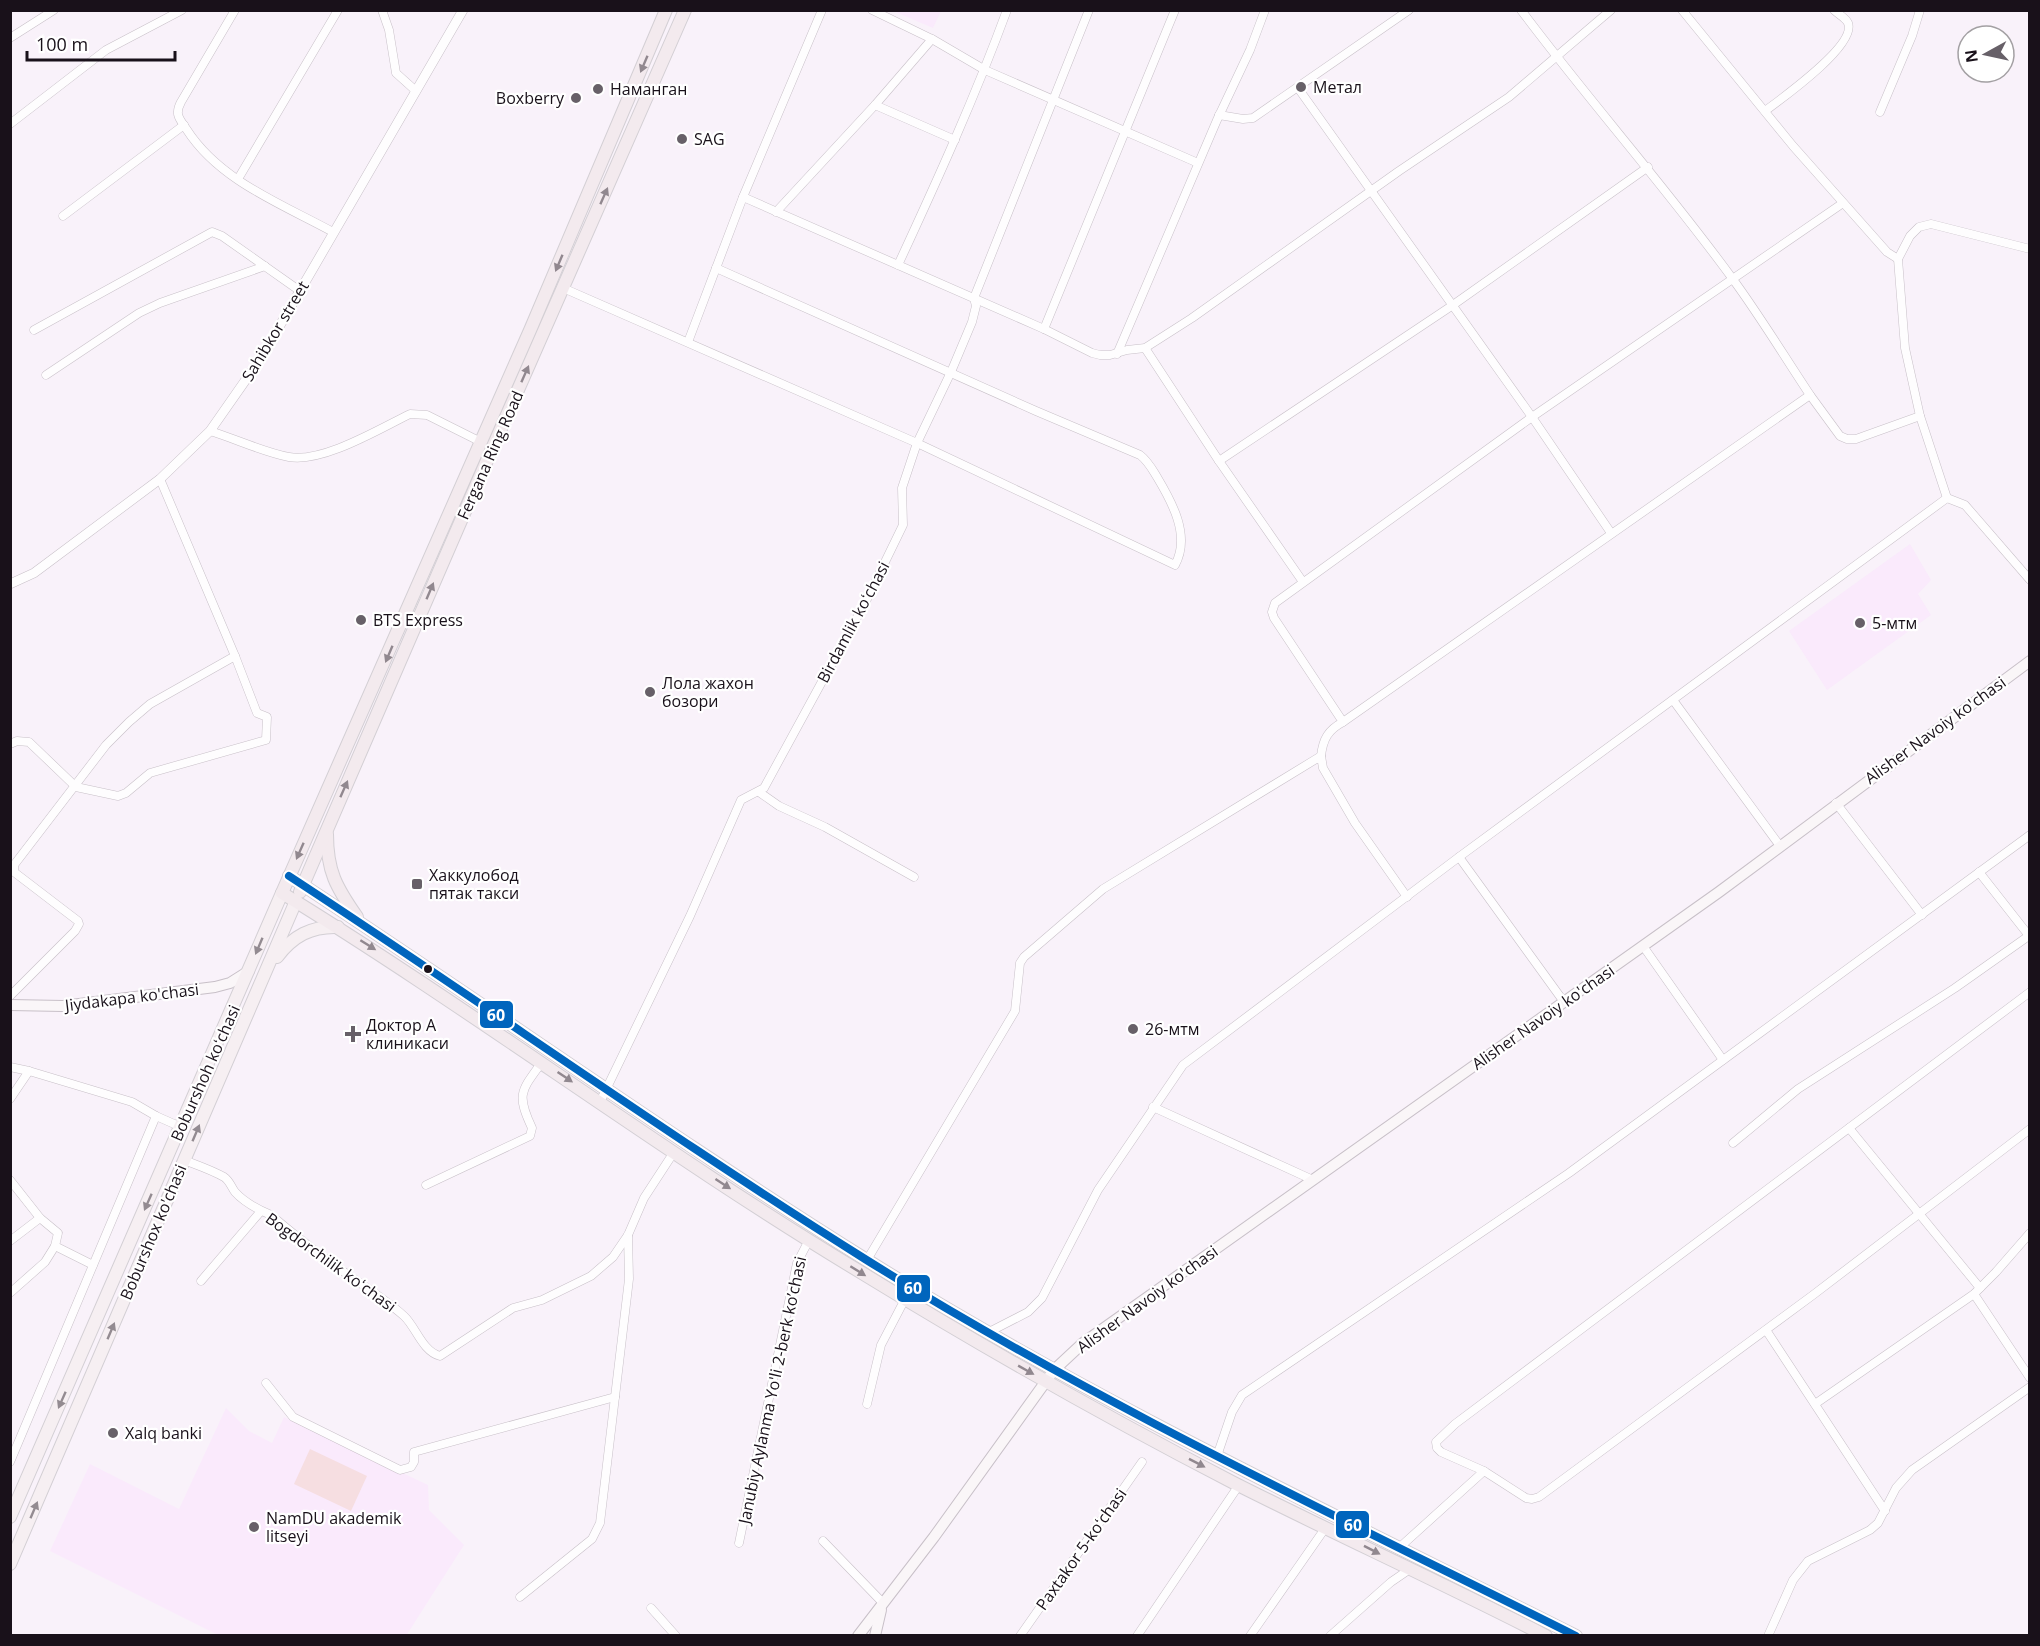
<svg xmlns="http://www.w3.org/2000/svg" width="2040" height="1646" viewBox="0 0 2040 1646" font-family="'Open Sans',sans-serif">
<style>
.built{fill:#faeafc}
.green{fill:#f6dee1}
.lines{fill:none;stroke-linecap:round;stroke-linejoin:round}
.minor-casing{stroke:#c8c0c8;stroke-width:9}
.tertiary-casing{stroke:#c8c0c8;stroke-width:10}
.secondary-casing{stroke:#c8c0c8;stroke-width:12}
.primary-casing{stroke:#d3cfd4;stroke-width:14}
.trunk-casing{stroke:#d3cfd4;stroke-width:14}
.minor{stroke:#fefdfe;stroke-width:8}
.tertiary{stroke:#fefdfe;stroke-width:9}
.secondary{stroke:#faf6f8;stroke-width:10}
.primary{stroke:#f6eff2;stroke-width:12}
.trunk{stroke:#f3eaee;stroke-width:12}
.bus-1-casing{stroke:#fff;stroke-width:12}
.bus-1{stroke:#0065bd;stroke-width:8}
.oneway{fill:#91888f}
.oneway2{fill:#938b91}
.poi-dot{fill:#676068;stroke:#fff;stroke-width:2}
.bus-dot{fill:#19111a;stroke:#fff;stroke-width:2}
.labels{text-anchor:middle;stroke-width:4.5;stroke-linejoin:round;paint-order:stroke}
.poi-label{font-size:16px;fill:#19111a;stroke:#fff;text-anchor:start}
.street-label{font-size:16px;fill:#19111a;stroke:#fff}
.line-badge{stroke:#fff;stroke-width:2}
.badge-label{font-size:16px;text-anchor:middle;font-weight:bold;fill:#fff}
</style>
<rect width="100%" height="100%" fill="#f9f2fa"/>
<!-- built -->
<g class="built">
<polygon points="893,11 941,11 933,28"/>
<polygon points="1910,544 1931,580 1918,594 1931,615 1827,690 1789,631"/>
<polygon points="226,1408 249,1431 272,1443 284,1417 428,1485 429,1510 464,1545 406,1636 218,1635 50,1551 90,1464 179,1509"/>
</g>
<!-- green -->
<polygon class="green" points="310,1449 367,1476 351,1511 294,1484"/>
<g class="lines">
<defs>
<g id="minor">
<path d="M235,10L181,102C174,115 180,119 187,130C220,181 282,204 333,232"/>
<polyline points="382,10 389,30 396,73 416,91"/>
<polyline points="872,10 932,39 985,70 1198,163"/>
<polyline points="1682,10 1793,146 1887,252 1898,259"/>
<polyline points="10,38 54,10"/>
<polyline points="1298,88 1532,417 1611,533"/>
<polyline points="875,105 955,140"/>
<path d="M1765,111C1781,99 1857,45 1848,23C1846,18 1838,14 1834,10"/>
<polyline points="1880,112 1912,36 1920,10"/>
<polyline points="1219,115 1243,119 1253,118 1409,10"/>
<polyline points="10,124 106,50 182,10"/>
<polyline points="238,179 338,10"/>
<polyline points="743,197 1044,329 1092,353 1100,355 1110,355 1127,350 1145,348 1192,318 1399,171 1509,97 1611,10"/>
<polyline points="776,212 875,105 932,39"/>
<polyline points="63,216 184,125"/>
<polyline points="2030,249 1931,224 1919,227 1910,236 1898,259 1905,348 1920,416 1947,498 1965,505 2030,580"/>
<path d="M898,265C937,181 975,97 1007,10"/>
<path d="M563,288L917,443L1175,565C1191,536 1172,502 1157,477C1152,469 1148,461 1140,455L1036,411L716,268"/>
<polyline points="1044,329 1175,10"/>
<polyline points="34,330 212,232 222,236 300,291"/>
<polyline points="688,342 743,197 822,10"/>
<polyline points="1145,348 1219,461 1303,582"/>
<polyline points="1117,354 1217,120 1250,50 1265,10"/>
<polyline points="46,375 139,313 160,303 265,266"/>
<polyline points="1810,395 1840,436 1847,439 1856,439 1920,416"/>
<path d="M210,431C236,439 263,452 289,457C323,463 379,429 410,414L427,415L481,442"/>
<polyline points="1219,461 1453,305 1648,167"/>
<polyline points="1673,700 1780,846"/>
<path d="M1343,722L1810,395C1784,356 1760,316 1732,278C1665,186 1589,101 1521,10"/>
<polyline points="10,744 17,741 29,742 76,787 118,796 126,793 150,773 266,740 267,717 257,713 235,656 160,479"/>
<path d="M1321,756C1323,739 1328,730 1343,722L1274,618L1272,612L1275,603L1532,417L1843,203"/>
<polyline points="759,792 779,806 825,827 914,877"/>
<polyline points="1836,803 1922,915"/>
<polyline points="1459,857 1564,1002"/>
<polyline points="1979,872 2030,937"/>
<polyline points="1643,946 1723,1060"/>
<polyline points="10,996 75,931 79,924 78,921 14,872 14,865 106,745 129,722 150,704 235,656"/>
<polyline points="10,1067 29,1071 132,1102 156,1116 181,1127"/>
<polyline points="10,1099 29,1071"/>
<polyline points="600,1102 690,916 741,800 764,788 867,599 903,525 902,488 917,443 951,372 972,322 976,306 974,298 1089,10"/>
<polyline points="1153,1107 1313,1180"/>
<polyline points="1849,1128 1980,1288"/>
<polyline points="1733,1143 1798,1089 1955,988 2030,935"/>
<path d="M184,1160C197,1165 212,1170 224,1177C230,1181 231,1187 235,1192C244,1202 259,1210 271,1215C294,1235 319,1254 344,1272C364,1286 385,1299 404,1316C416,1327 422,1351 440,1356L513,1308L542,1300L591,1276L613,1257L628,1235L644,1198L674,1152"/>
<polyline points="10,1180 40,1218 58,1233 55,1246 93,1265"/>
<path d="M426,1185L530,1136L532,1128C516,1094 521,1091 542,1062"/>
<polyline points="10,1241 40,1218"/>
<polyline points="867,1260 1015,1011 1020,963 1024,957 1103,889 1321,756 1323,768 1355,823 1407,897"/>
<polyline points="201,1281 261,1211"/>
<polyline points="10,1293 45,1262 55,1246"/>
<polyline points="1974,1294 2030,1378"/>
<polyline points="1766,1330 1885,1511"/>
<polyline points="989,1332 1028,1312 1042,1298 1098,1190 1183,1065 1459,857 1947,498"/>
<polyline points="266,1383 293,1417 400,1470 411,1467 414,1462 414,1452 615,1397"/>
<polyline points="867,1404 881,1345 905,1299"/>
<polyline points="1815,1404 1974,1294 1996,1272 2030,1233"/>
<polyline points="1217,1456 1232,1412 1242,1395 1569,1173 2030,835"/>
<polyline points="10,1462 156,1116"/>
<polyline points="1484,1471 1441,1452 1437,1448 1436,1442 1455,1424 2030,992"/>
<polyline points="823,1541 883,1603"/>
<polyline points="739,1543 797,1263 809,1240"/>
<polyline points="1400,1547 1484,1471 1526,1498 1532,1499 1539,1497 1813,1295 2030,1129"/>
<polyline points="520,1597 592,1539 600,1523 629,1279 628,1235"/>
<polyline points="651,1608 676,1636"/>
<polyline points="1020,1636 1142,1462"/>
<polyline points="1137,1636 1239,1485"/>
<polyline points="1250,1636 1326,1527"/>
<polyline points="1330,1636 1391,1582 1410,1569"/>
<polyline points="1768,1636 1793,1580 1808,1561 1870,1530 1878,1523 1896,1488 1912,1470 2030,1387"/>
</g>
<polyline id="tertiary" points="10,584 34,573 160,479 210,431 261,358 463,10"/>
<g id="secondary">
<polyline points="10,1005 63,1006 215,987 230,983 249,971"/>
<polyline points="858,1636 934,1537 1054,1370 1083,1343 1719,892 2030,661"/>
<polyline points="875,1636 881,1610"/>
</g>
<g id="primary">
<path d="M277,957C293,936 311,926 338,927"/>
<polyline points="10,1517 282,893"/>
<polyline points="10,1564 296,901"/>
</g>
<g id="trunk">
<path d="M666,10L531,328L282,893C479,1014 664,1154 862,1273C983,1347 1108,1418 1234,1483C1337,1535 1443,1583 1546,1636"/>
<path d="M327,834C327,871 336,887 357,917"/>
<path d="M289,876C482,1002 670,1137 865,1259C1092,1401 1337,1516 1576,1636"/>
<polyline points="300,892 492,449 685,10"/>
</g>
</defs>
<!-- minor casing -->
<use href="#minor" class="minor-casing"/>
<!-- tertiary casing -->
<use href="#tertiary" class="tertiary-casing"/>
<!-- secondary casing -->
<use href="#secondary" class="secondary-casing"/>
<!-- primary casing -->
<use href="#primary" class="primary-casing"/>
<!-- trunk casing -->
<use href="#trunk" class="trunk-casing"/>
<!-- minor -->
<use href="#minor" class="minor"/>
<!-- tertiary -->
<use href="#tertiary" class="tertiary"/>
<!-- secondary -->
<use href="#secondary" class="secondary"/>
<!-- primary -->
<use href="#primary" class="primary"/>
<!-- trunk -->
<use href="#trunk" class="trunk"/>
<defs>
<path id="bus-1" d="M289,876C482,1002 670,1137 865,1259C1092,1401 1337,1516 1576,1636"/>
</defs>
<!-- bus-1 casing -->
<use href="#bus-1" class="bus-1-casing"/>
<!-- bus-1 -->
<use href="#bus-1" class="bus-1"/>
</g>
<!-- one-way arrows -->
<defs><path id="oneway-solid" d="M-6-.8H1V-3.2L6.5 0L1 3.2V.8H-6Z" transform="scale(1.5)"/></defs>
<g class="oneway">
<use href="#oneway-solid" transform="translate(644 64) rotate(113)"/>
<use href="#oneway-solid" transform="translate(604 196) rotate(-66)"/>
<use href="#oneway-solid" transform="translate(559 263) rotate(113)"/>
<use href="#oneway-solid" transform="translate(525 374) rotate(-66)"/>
<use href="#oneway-solid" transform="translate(430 591) rotate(-67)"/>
<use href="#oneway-solid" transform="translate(389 654) rotate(113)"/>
<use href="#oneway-solid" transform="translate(344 789) rotate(-66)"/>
<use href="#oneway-solid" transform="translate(300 851) rotate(114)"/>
<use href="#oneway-solid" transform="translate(368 945) rotate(32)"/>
<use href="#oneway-solid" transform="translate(565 1077) rotate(34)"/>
<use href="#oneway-solid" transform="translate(723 1184) rotate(33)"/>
<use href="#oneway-solid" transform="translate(858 1271) rotate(32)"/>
<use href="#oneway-solid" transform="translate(1026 1370) rotate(29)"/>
<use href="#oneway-solid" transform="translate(1197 1463) rotate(27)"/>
<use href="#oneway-solid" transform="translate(1372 1550) rotate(27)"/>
</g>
<g class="oneway2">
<use href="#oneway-solid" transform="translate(259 946) rotate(113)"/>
<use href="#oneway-solid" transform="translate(196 1133) rotate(-67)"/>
<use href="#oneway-solid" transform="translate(148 1202) rotate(114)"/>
<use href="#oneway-solid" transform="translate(111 1331) rotate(-67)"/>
<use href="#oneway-solid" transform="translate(62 1400) rotate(114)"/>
<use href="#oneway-solid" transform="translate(34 1510) rotate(-67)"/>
</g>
<!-- markers -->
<g class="poi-dot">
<circle cx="1301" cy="87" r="6"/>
<circle cx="598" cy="89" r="6"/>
<circle cx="576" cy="98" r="6"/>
<circle cx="682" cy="139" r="6"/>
<circle cx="361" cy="620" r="6"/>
<circle cx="1860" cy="623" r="6"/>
<circle cx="650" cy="692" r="6"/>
<rect x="411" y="878" width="12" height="12" rx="3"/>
<circle cx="1133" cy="1029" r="6"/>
<path d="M350 1025h6v6h6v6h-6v6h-6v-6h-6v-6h6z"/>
<circle cx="113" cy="1433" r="6"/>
<circle cx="254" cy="1527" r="6"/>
</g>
<circle class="bus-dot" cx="428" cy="969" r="5"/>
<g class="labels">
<!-- poi labels -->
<g class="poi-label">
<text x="1313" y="93">Метал</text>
<text x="610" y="95">Наманган</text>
<text x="564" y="104" text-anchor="end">Boxberry</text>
<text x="694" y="145">SAG</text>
<text x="373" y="626">BTS Express</text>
<text x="1872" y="629">5-мтм</text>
<text x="662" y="689">Лола жахон<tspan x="662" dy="18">бозори</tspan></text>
<text x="429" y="881">Хаккулобод<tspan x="429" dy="18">пятак такси</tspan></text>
<text x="366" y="1031">Доктор А<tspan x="366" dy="18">клиникаси</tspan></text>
<text x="1145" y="1035">26-мтм</text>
<text x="125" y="1439">Xalq banki</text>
<text x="266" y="1524">NamDU akademik<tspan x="266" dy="18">litseyi</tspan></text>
</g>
<!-- street labels -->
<g class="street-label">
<text transform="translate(275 331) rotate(-59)" y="6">Sahibkor street</text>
<text transform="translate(490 455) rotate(-66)" y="6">Fergana Ring Road</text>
<text transform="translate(853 622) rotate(-62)" y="6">Birdamlik koʻchasi</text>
<text transform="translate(1935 730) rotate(-36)" y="6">Alisher Navoiy ko'chasi</text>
<text transform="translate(132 997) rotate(-7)" y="6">Jiydakapa ko'chasi</text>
<text transform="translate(1543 1017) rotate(-35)" y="6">Alisher Navoiy ko'chasi</text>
<text transform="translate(205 1073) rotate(-66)" y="6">Boburshoh koʻchasi</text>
<text transform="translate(153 1232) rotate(-67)" y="6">Boburshox ko'chasi</text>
<text transform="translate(331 1262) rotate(36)" y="6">Bogdorchilik koʻchasi</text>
<text transform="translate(1147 1299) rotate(-36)" y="6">Alisher Navoiy ko'chasi</text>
<text transform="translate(772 1390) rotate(-78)" y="6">Janubiy Аylanma Yo'li 2-berk koʼchasi</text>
<text transform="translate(1081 1549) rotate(-55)" y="6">Paxtakor 5-koʻchasi</text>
</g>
</g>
<g class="line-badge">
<rect x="479" y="1000" width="35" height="29" rx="6" fill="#0065bd"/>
<rect x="896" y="1274" width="35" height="29" rx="6" fill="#0065bd"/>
<rect x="1335" y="1510" width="35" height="29" rx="6" fill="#0065bd"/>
</g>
<g class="badge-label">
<text x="496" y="1021">60</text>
<text x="913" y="1294">60</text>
<text x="1353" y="1531">60</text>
</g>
<!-- border -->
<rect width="2040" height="1646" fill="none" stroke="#19111a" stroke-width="24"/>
<!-- north arrow -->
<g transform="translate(1986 54) rotate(262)"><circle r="28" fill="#ffffff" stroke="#a3a0a3" stroke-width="1.5"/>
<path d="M0-4.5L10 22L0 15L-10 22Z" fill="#676068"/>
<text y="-9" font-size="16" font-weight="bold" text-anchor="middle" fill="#19111a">N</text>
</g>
<!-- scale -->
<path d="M27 51v9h148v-9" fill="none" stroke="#19111a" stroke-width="3"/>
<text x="36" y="51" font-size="18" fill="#19111a" stroke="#ffffff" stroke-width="4.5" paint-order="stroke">100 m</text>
</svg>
